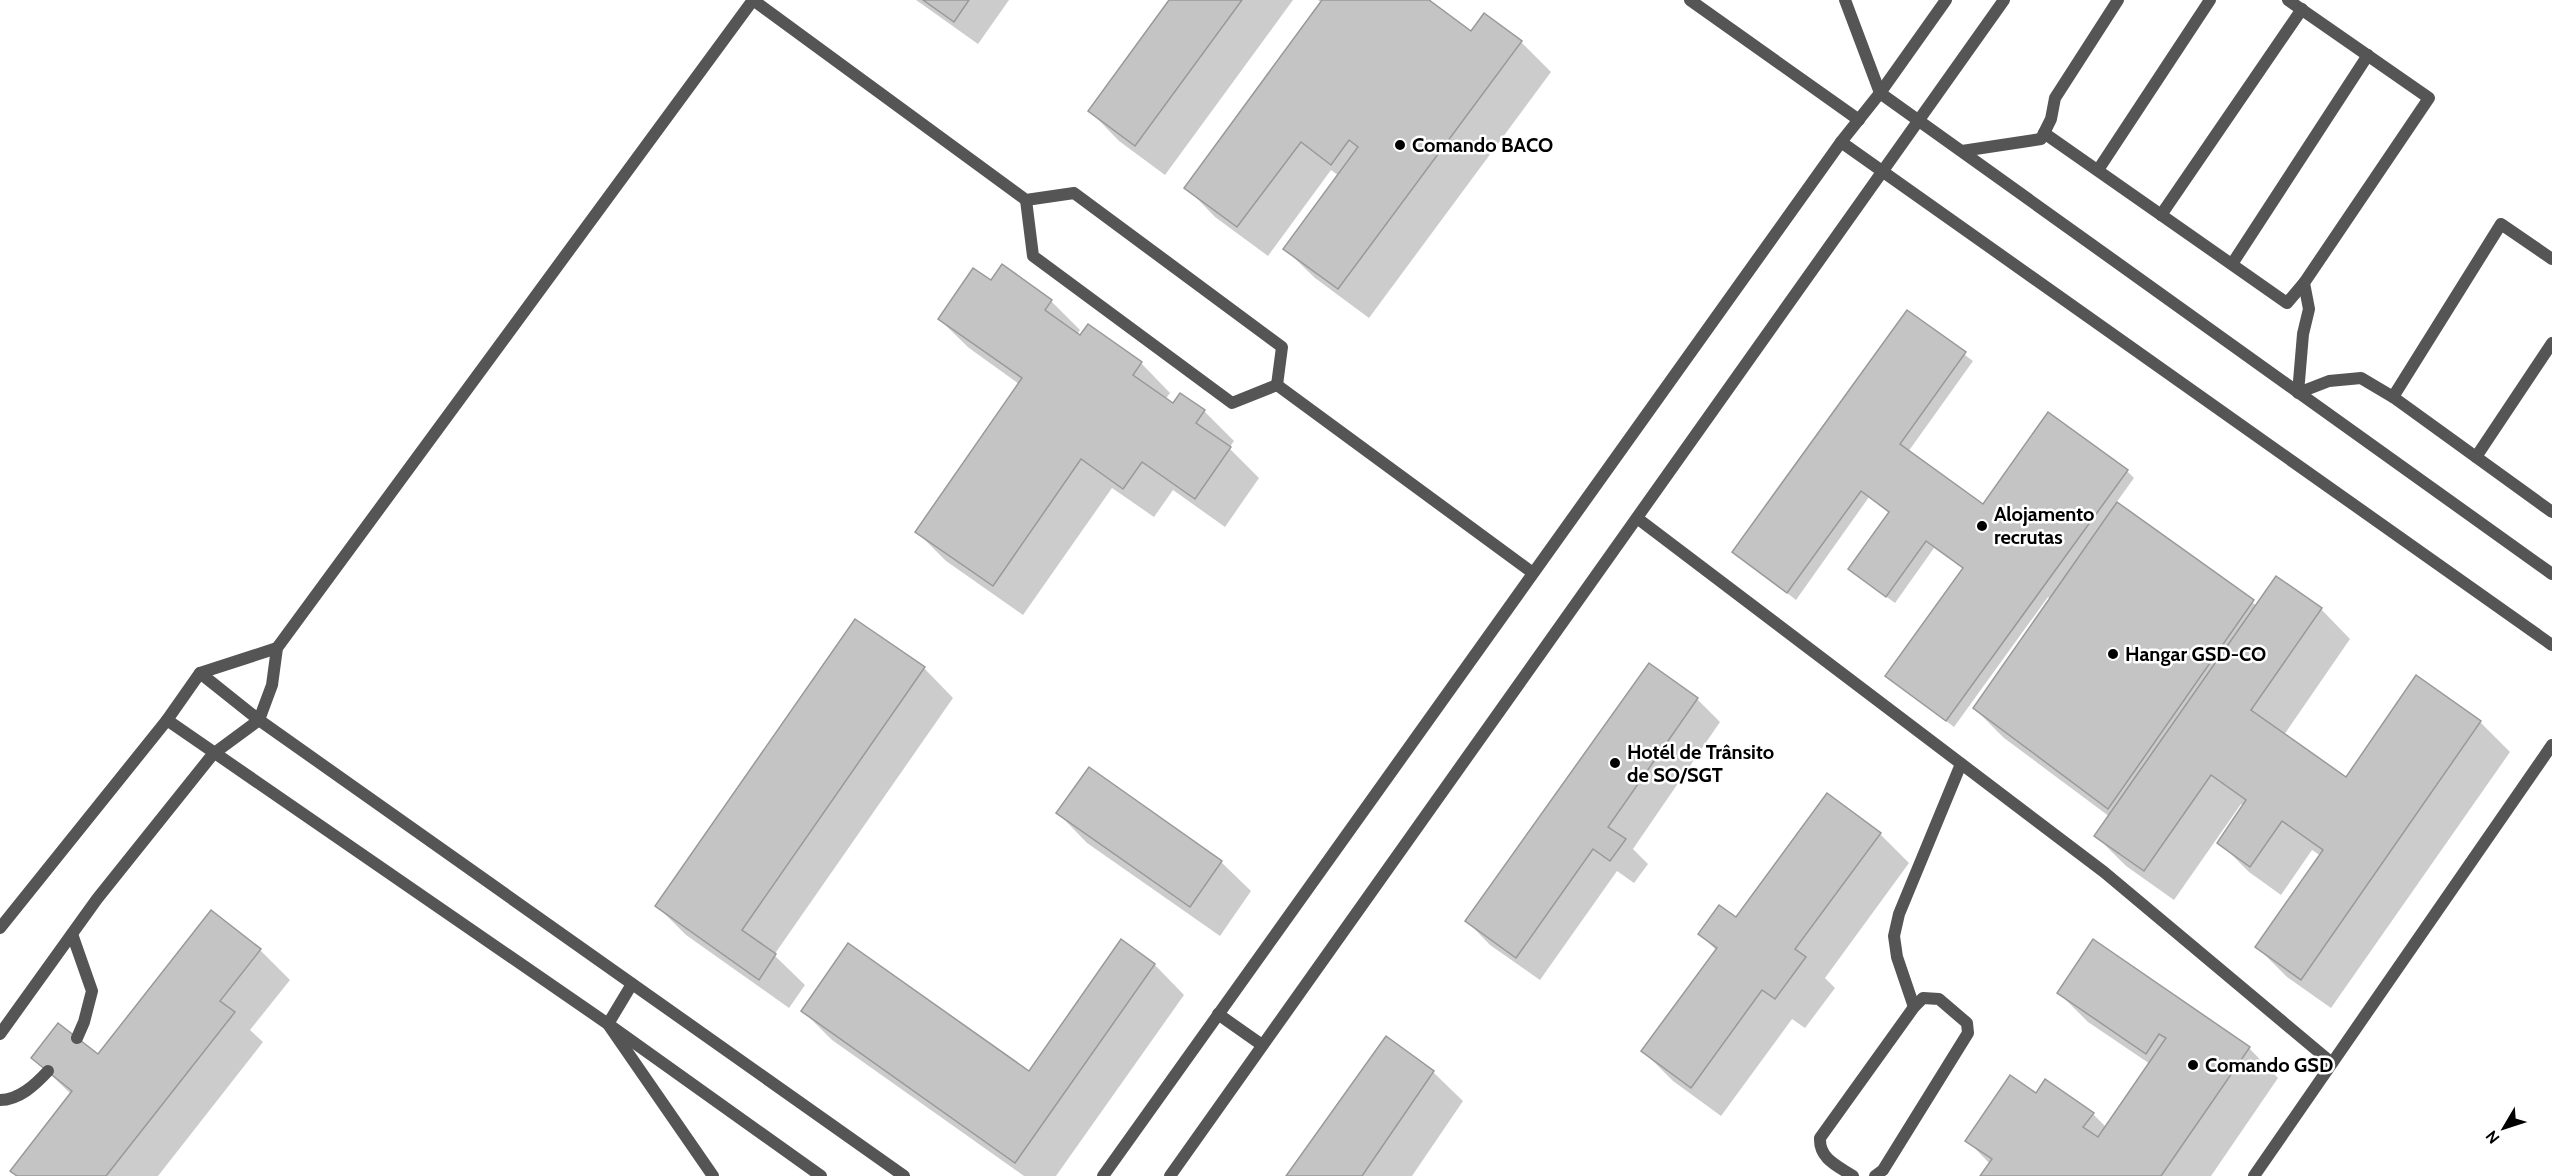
<svg xmlns="http://www.w3.org/2000/svg" width="2552" height="1176" viewBox="0 0 2552 1176" font-family="Cabin,sans-serif">
<style>
.shadow{fill:#0003}
.building{fill:#c4c4c4;stroke:#999;stroke-width:1.5}
.lines{fill:none;stroke-linecap:round;stroke-linejoin:round}
.lane{stroke:#555;stroke-width:12}
.poi-dot{fill:#000;stroke:#fff;stroke-width:2}
.labels{text-anchor:middle;stroke-width:5;stroke-linejoin:round;paint-order:stroke}
.poi-label{font-size:20px;font-weight:bold;fill:#000;stroke:#fff;text-anchor:start}
</style>
<rect width="100%" height="100%" fill="#fff"/>
<!-- shadow -->
<g class="shadow">
<polygon points="916,0 1009,0 978,44"/>
<polygon points="1171,0 1293,0 1165,175 1119,141 1090,111"/>
<polygon points="1318,0 1431,0 1430,2 1471,33 1484,15 1521,42 1551,72 1369,318 1315,278 1285,249 1339,176 1331,170 1268,256 1215,217 1186,187 1322,3"/>
<polygon points="991,283 1051,301 1080,330 1077,335 1141,363 1170,393 1165,400 1173,405 1204,411 1234,441 1229,448 1259,478 1225,527 1173,490 1154,517 1112,488 1023,615 946,561 916,531 1019,384 969,348 939,319"/>
<polygon points="1907,312 1973,361 1908,452 1983,506 2127,471 2134,478 2116,503 2257,606 2321,609 2350,639 2284,735 2346,779 2417,677 2480,722 2510,752 2331,1008 2287,977 2257,947 2321,856 2312,850 2281,895 2249,872 2219,842 2244,806 2241,804 2174,900 2126,866 2096,836 2110,817 2004,738 1974,708 2051,599 2048,597 1954,727 1887,676 1964,569 1934,548 1895,603 1858,576 1890,513 1869,497 1796,600 1734,552"/>
<polygon points="924,668 953,698 774,955 805,985 789,1008 686,935 657,906"/>
<polygon points="1697,699 1720,722 1633,849 1648,864 1634,883 1617,871 1540,980 1490,945 1467,921"/>
<polygon points="1058,813 1221,862 1251,891 1220,936 1087,843"/>
<polygon points="1880,834 1909,863 1825,978 1835,988 1805,1028 1792,1019 1721,1116 1673,1081 1643,1051 1717,951 1700,934 1736,919"/>
<polygon points="212,912 260,950 290,980 250,1030 263,1042 158,1176 17,1176 71,1094 33,1058 98,1056"/>
<polygon points="1121,941 1155,965 1184,995 1056,1176 1024,1176 832,1040 803,1011 1029,1073"/>
<polygon points="2059,993 2249,1048 2278,1078 2211,1176 1982,1176 1990,1164 1967,1140 2036,1095 2093,1114 2107,1128 2150,1064 2088,1022"/>
<polygon points="1433,1072 1463,1101 1412,1176 1288,1176"/>
</g>
<!-- building -->
<g class="building">
<polygon points="923,0 969,0 954,22"/>
<polygon points="1169,0 1242,0 1135,146 1088,111"/>
<polygon points="1322,0 1429,0 1471,31 1484,13 1522,41 1338,289 1283,249 1358,147 1349,140 1331,165 1301,142 1237,227 1184,188"/>
<polygon points="1002,264 1052,300 1045,310 1080,335 1088,324 1142,362 1133,375 1173,403 1180,393 1205,410 1196,423 1231,447 1195,499 1142,462 1123,489 1081,459 993,586 915,532 1022,378 938,319 973,268 991,280"/>
<polygon points="1907,310 1966,352 1900,444 1983,504 2048,412 2128,470 1946,721 1885,676 1963,568 1926,541 1886,597 1848,569 1889,512 1861,491 1787,593 1732,552"/>
<polygon points="2117,502 2254,600 2108,809 1973,708"/>
<polygon points="2276,576 2322,608 2251,710 2346,777 2416,675 2481,721 2301,980 2255,947 2323,850 2282,821 2250,867 2217,843 2246,800 2211,775 2144,871 2094,836"/>
<polygon points="855,619 925,667 742,930 776,954 759,980 655,906"/>
<polygon points="1649,663 1698,698 1608,827 1626,839 1610,861 1593,849 1516,958 1465,921"/>
<polygon points="1089,767 1222,861 1190,907 1056,813"/>
<polygon points="1827,793 1881,833 1795,949 1806,957 1775,999 1762,990 1691,1088 1641,1051 1717,948 1698,934 1719,905 1736,917"/>
<polygon points="211,910 261,949 220,1001 235,1012 106,1176 17,1176 10,1171 72,1091 31,1058 58,1023 98,1054"/>
<polygon points="1121,939 1155,964 1015,1163 801,1011 848,943 1029,1071"/>
<polygon points="2093,939 2250,1047 2161,1176 1980,1176 1992,1159 1965,1141 2010,1075 2036,1093 2045,1079 2094,1113 2083,1127 2098,1137 2166,1038 2159,1034 2146,1054 2057,993"/>
<polygon points="1386,1036 1434,1071 1362,1176 1286,1176"/>
</g>
<g class="lines">
<!-- lane -->
<g class="lane">
<polyline points="753,0 1026,200 1074,193 1282,347 1277,385"/>
<polyline points="1690,0 1859,120"/>
<polyline points="1845,0 1880,93 2552,574"/>
<polyline points="2288,0 2429,98 2304,283 2309,309 2303,334 2298,393 2329,381 2361,378 2393,397"/>
<polyline points="2044,133 2287,303 2304,283"/>
<polyline points="1841,142 2552,645"/>
<polyline points="1962,151 2041,139 2051,119 2055,98 2118,0"/>
<polyline points="2098,170 2210,0"/>
<polyline points="1026,200 1033,256 1232,403 1277,385"/>
<polyline points="2161,215 2302,9"/>
<polyline points="2552,259 2501,224 2393,397 2552,512"/>
<polyline points="2232,264 2368,55"/>
<polyline points="1277,385 1533,573"/>
<polyline points="2476,457 2552,343"/>
<polyline points="1637,518 2104,872 2332,1063"/>
<polyline points="200,673 277,648"/>
<polyline points="167,720 608,1024 821,1176"/>
<polyline points="0,928 167,720 200,673 259,720 904,1176"/>
<polyline points="72,934 92,991 84,1022 77,1038"/>
<polyline points="632,984 608,1024 713,1176"/>
<polyline points="1914,1007 1897,957 1894,936 1899,914 1961,764"/>
<polyline points="1218,1014 1262,1045"/>
<polyline points="0,1034 97,899 213,754 259,720 272,685 277,648 753,0"/>
<path d="M0,1100C19,1100 35,1085 48,1071"/>
<polyline points="1103,1176 1841,142 1880,93 1946,0"/>
<polyline points="1170,1176 2004,0"/>
<path d="M1853,1176C1838,1166 1819,1159 1820,1138L1914,1007L1923,998L1939,999L1967,1023L1968,1033L1883,1170L1875,1176"/>
<polyline points="2254,1176 2552,745"/>
</g>
</g>
<!-- markers -->
<g class="poi-dot">
<circle cx="1400" cy="145" r="6"/>
<circle cx="1982" cy="526" r="6"/>
<circle cx="2113" cy="654" r="6"/>
<circle cx="1615" cy="763" r="6"/>
<circle cx="2193" cy="1065" r="6"/>
</g>
<g class="labels">
<!-- poi labels -->
<g class="poi-label">
<text x="1412" y="152">Comando BACO</text>
<text x="1994" y="521">Alojamento<tspan x="1994" dy="23">recrutas</tspan></text>
<text x="2125" y="661">Hangar GSD-CO</text>
<text x="1627" y="759">Hotél de Trânsito<tspan x="1627" dy="23">de SO/SGT</tspan></text>
<text x="2205" y="1072">Comando GSD</text>
</g>
</g>
<!-- north arrow -->
<g transform="translate(2504 1128) rotate(231)" stroke="#ffffff" stroke-width="4.5" paint-order="stroke">
<path d="M0-4.5L10 22L0 15L-10 22Z" fill="#000000"/>
<text y="-9" font-size="16" font-weight="bold" text-anchor="middle" fill="#000000">N</text>
</g>
</svg>
